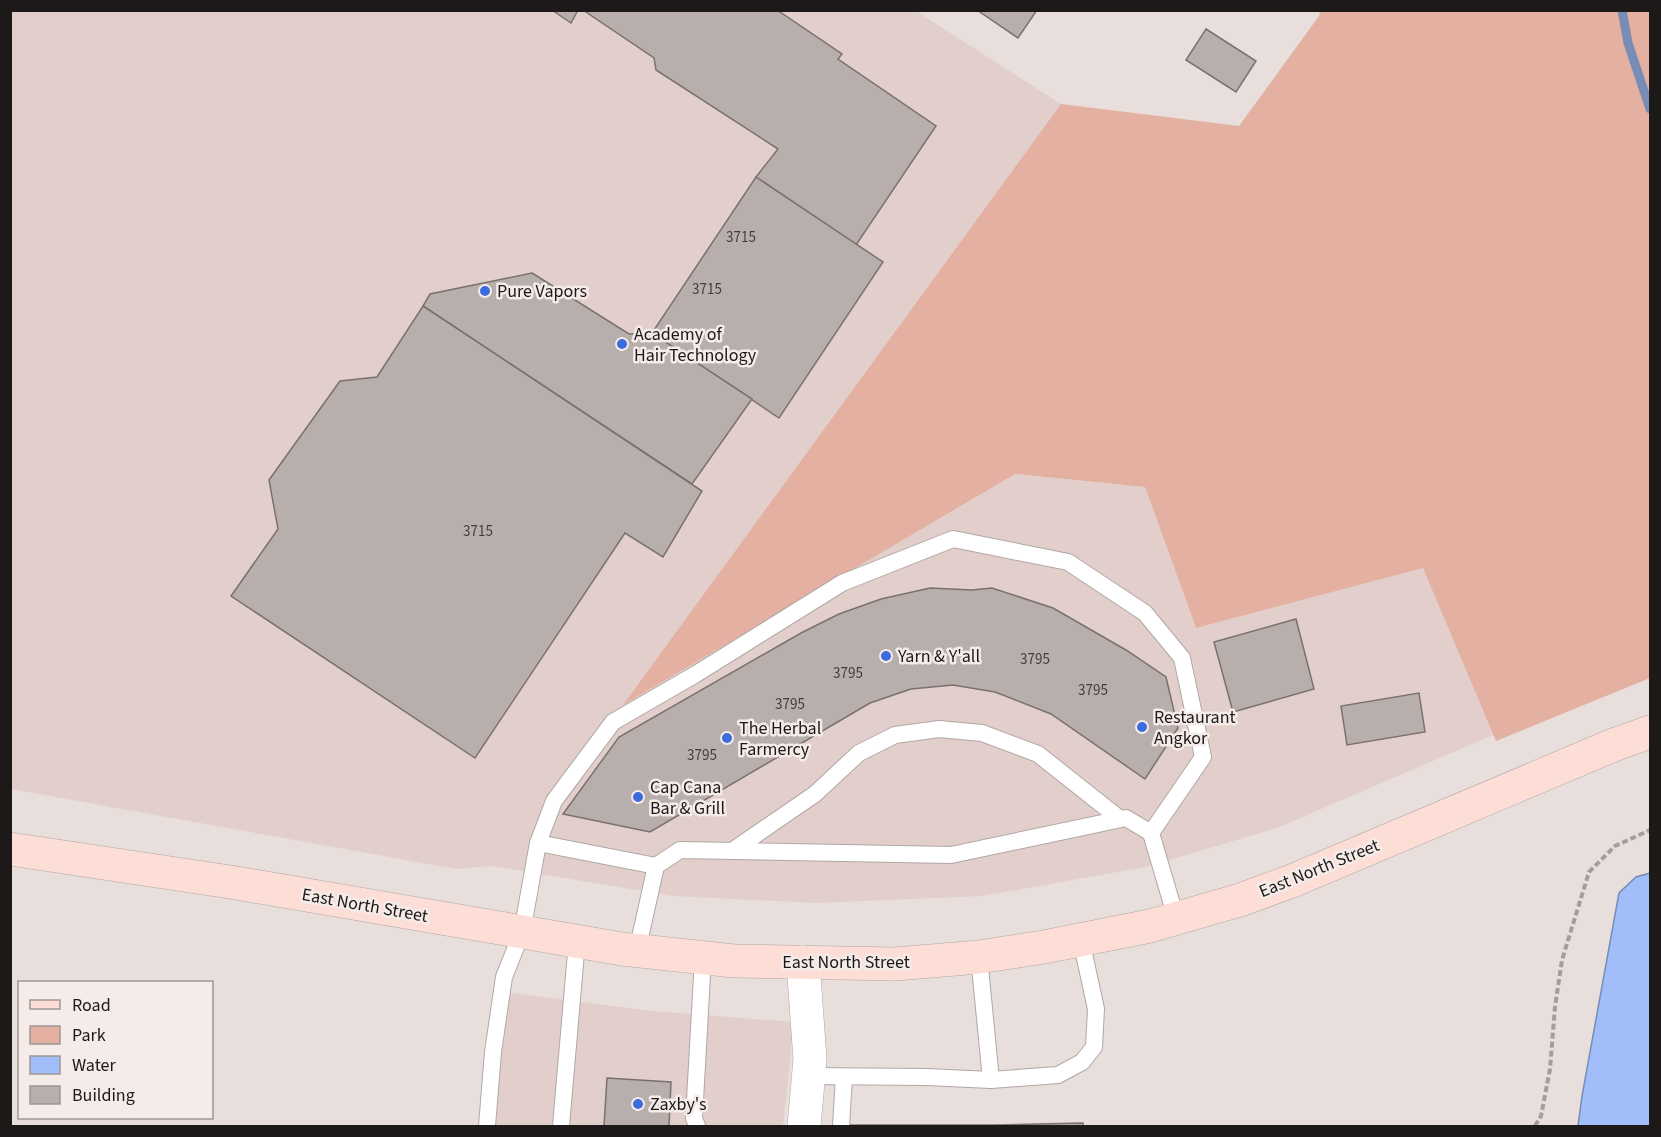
<svg xmlns="http://www.w3.org/2000/svg" width="1661" height="1137" viewBox="0 0 1661 1137" font-family="'Source Sans 3',sans-serif">
<style>
.built{fill:#e2cfcb}
.green{fill:#e3b0a2}
.water{fill:#a1befa;stroke:#798cb6;stroke-width:1.5}
.lines{fill:none;stroke-linecap:round;stroke-linejoin:round}
.stream{stroke:#798cb6;stroke-width:9}
.building{fill:#b8afac;stroke:#7a716f;stroke-width:1.5}
.service-casing{stroke:#b1a7a5;stroke-width:18}
.minor-casing{stroke:#b1a7a5;stroke-width:34}
.secondary-casing{stroke:#b1a7a5;stroke-width:34}
.path{stroke:#a49d9a;stroke-width:4;stroke-dasharray:6 3;stroke-linecap:butt}
.service{stroke:#fff;stroke-width:16}
.minor{stroke:#fff;stroke-width:33}
.secondary{stroke:#fcded6;stroke-width:33}
.poi-dot{fill:#3c6bdb;stroke:#f5ebe9;stroke-width:2}
.labels{text-anchor:middle;stroke-width:5;stroke-linejoin:round;paint-order:stroke}
.number-label{font-size:15px;fill:#433e3d}
.poi-label{font-size:18px;fill:#1c1918;stroke:#f5ebe9;text-anchor:start}
.street-label{font-size:18px;fill:#1c1918;stroke:#f5ebe9}
</style>
<rect width="100%" height="100%" fill="#e8dedb"/>
<!-- built -->
<g class="built">
<polygon points="11,10 916,11 1061,104 624,704 1015,474 1145,487 1196,628 1423,568 1498,733 1277,828 1146,867 982,896 817,903 674,896 491,866 456,869 11,789"/>
<polygon points="505,992 652,1011 794,1022 783,1126 496,1126"/>
</g>
<!-- green -->
<polygon class="green" points="1320,11 1650,11 1650,678 1496,741 1423,568 1196,628 1145,487 1015,474 623,705 1061,104 1239,126 1319,16"/>
<!-- water -->
<polygon class="water" points="1650,873 1650,1126 1578,1126 1582,1096 1619,893 1636,877"/>
<g class="lines">
<!-- stream -->
<polyline class="stream" points="1622,10 1628,43 1650,109"/>
</g>
<!-- building -->
<g class="building">
<polygon points="552,10 578,10 571,23"/>
<polygon points="583,10 777,10 842,54 838,59 936,126 856,245 756,177 778,149 656,70 654,58"/>
<polygon points="977,10 1037,10 1018,38"/>
<polygon points="1206,29 1256,61 1236,92 1186,60"/>
<polygon points="756,177 883,262 779,418 652,333"/>
<polygon points="532,273 629,334 652,333 752,399 692,484 423,306 430,294"/>
<polygon points="423,306 702,491 663,557 625,533 475,758 231,596 278,529 269,480 340,381 377,377"/>
<polygon points="930,588 972,590 992,588 1053,608 1126,650 1166,677 1178,728 1145,779 1051,714 995,692 953,685 911,689 870,703 650,832 563,814 619,737 801,633 839,614 881,599"/>
<polygon points="1296,619 1314,689 1233,712 1214,642"/>
<polygon points="1419,693 1425,732 1347,745 1341,706"/>
<polygon points="607,1078 671,1082 669,1126 604,1126"/>
<polygon points="1083,1123 1083,1126 999,1126 999,1125"/>
<rect x="845" y="1125" width="154" height="1"/>
</g>
<g class="lines">
<defs>
<g id="service">
<polyline points="538,843 554,801 613,722 696,674 842,583 953,539 1068,562 1145,613 1182,658 1203,757 1151,833"/>
<polyline points="732,851 815,794 859,753 895,735 939,729 982,733 1038,754 1120,819"/>
<polyline points="637,951 656,866 680,850 951,855 1126,818 1151,833 1176,918"/>
<polyline points="979,957 991,1080"/>
<polyline points="808,1076 927,1077 991,1080 1058,1075 1082,1062 1094,1047 1096,1009 1081,940"/>
<polyline points="487,1126 493,1052 504,977 522,932 538,843 656,866"/>
<polyline points="561,1126 577,941"/>
<polyline points="697,1126 694,1118 703,958"/>
<polyline points="841,1126 844,1077"/>
</g>
<polyline id="minor" points="803,962 810,1059 804,1126"/>
<polyline id="secondary" points="10,849 230,882 622,949 734,961 895,964 979,957 1044,947 1150,926 1240,900 1292,881 1616,744 1650,732"/>
</defs>
<!-- service casing -->
<use href="#service" class="service-casing"/>
<!-- minor casing -->
<use href="#minor" class="minor-casing"/>
<!-- secondary casing -->
<use href="#secondary" class="secondary-casing"/>
<!-- path -->
<polyline class="path" points="1535,1126 1541,1116 1550,1069 1555,1007 1562,960 1589,872 1615,846 1650,830"/>
<!-- service -->
<use href="#service" class="service"/>
<!-- minor -->
<use href="#minor" class="minor"/>
<!-- secondary -->
<use href="#secondary" class="secondary"/>
</g>
<!-- markers -->
<g class="poi-dot">
<circle cx="485" cy="291" r="6"/>
<circle cx="622" cy="344" r="6"/>
<circle cx="886" cy="656" r="6"/>
<circle cx="1142" cy="727" r="6"/>
<circle cx="727" cy="738" r="6"/>
<circle cx="638" cy="797" r="6"/>
<circle cx="638" cy="1104" r="6"/>
</g>
<g class="labels">
<!-- number labels -->
<g class="number-label">
<text x="741" y="242">3715</text>
<text x="707" y="294">3715</text>
<text x="478" y="536">3715</text>
<text x="1035" y="664">3795</text>
<text x="848" y="678">3795</text>
<text x="1093" y="695">3795</text>
<text x="790" y="709">3795</text>
<text x="702" y="760">3795</text>
</g>
<!-- poi labels -->
<g class="poi-label">
<text x="497" y="297">Pure Vapors</text>
<text x="634" y="340">Academy of<tspan x="634" dy="21">Hair Technology</tspan></text>
<text x="898" y="662">Yarn &amp; Y'all</text>
<text x="1154" y="723">Restaurant<tspan x="1154" dy="21">Angkor</tspan></text>
<text x="739" y="734">The Herbal<tspan x="739" dy="21">Farmercy</tspan></text>
<text x="650" y="793">Cap Cana<tspan x="650" dy="21">Bar &amp; Grill</tspan></text>
<text x="650" y="1110">Zaxby's</text>
</g>
<!-- street labels -->
<g class="street-label">
<text transform="translate(1319 868) rotate(-22)" y="6">East North Street</text>
<text transform="translate(365 905) rotate(10)" y="6">East North Street</text>
<text x="846" y="968">East North Street</text>
</g>
</g>
<!-- border -->
<rect width="1661" height="1137" fill="none" stroke="#1c1918" stroke-width="24"/>
<!-- legend -->
<rect x="18" y="981" width="195" height="138" fill="#f5ebe9" stroke="#9e9795" stroke-width="1.5"/>
<rect x="30" y="1000" width="30" height="9" fill="#fcded6" stroke="#9e9795" stroke-width="1.5"/>
<text x="72" y="1011" font-size="18" fill="#1c1918">Road</text>
<rect x="30" y="1026" width="30" height="18" fill="#e3b0a2" stroke="#9e9795" stroke-width="1.5"/>
<text x="72" y="1041" font-size="18" fill="#1c1918">Park</text>
<rect x="30" y="1056" width="30" height="18" fill="#a1befa" stroke="#9e9795" stroke-width="1.5"/>
<text x="72" y="1071" font-size="18" fill="#1c1918">Water</text>
<rect x="30" y="1086" width="30" height="18" fill="#b8afac" stroke="#9e9795" stroke-width="1.5"/>
<text x="72" y="1101" font-size="18" fill="#1c1918">Building</text>
</svg>
